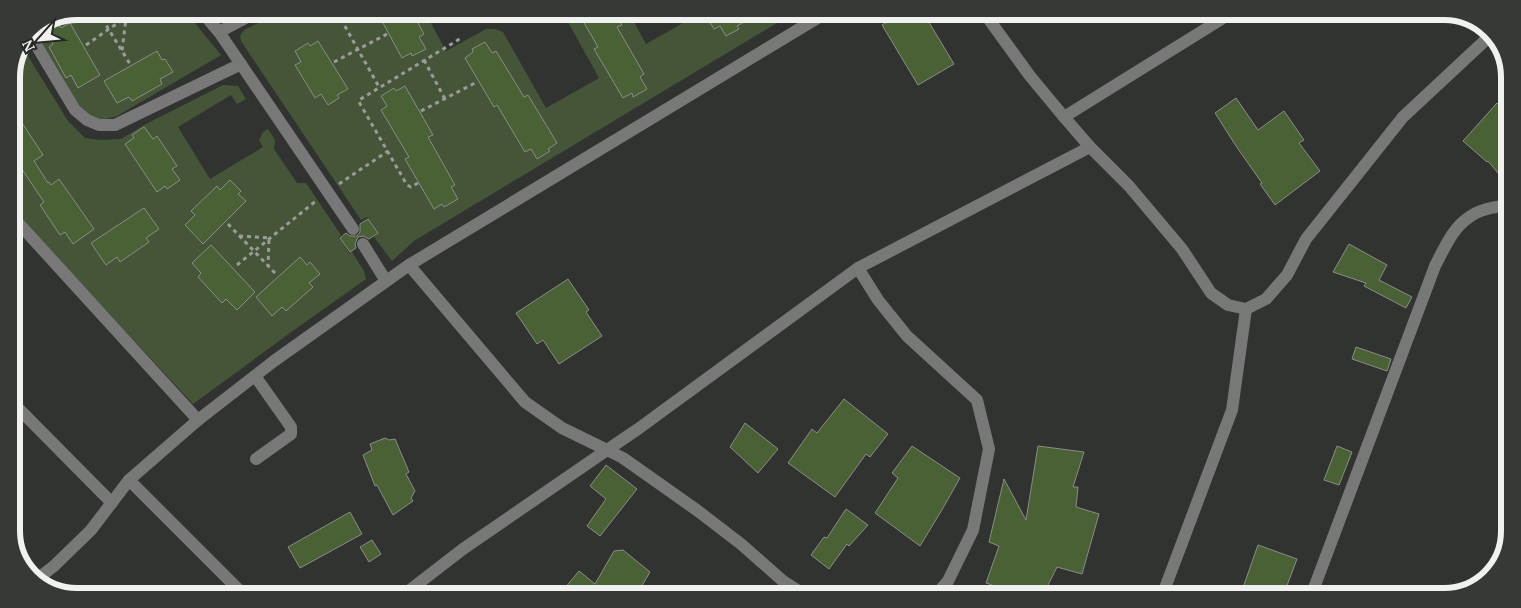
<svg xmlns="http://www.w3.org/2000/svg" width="1521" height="608" viewBox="0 0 1521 608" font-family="'PT Serif',serif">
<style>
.green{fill:#455538}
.building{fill:#496134;stroke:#8a8d89}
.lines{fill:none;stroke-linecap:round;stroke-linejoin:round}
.path{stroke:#9b9c9a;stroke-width:3;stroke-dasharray:4 4;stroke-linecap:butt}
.minor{stroke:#777877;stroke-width:12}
.rim{fill:none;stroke:#f1f2f0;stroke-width:6}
</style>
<rect width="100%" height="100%" fill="#313330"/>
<!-- green -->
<g class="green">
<path d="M77,11L186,12L221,55L117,116C107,119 100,121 91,116C72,105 45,50 33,29Z"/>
<polygon points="280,12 425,12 446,51 486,29 495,29 503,32 546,108 599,78 563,13 629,13 646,44 690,19 688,13 792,14 414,241 392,261 374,237 378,233 367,217 361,220 241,41 240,36 244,30"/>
<polygon points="23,48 68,121 85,138 100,140 121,139 144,125 223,85 238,86 246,99 237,104 231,95 178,127 210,179 263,147 259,140 263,132 268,129 275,140 274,149 297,183 306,183 341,235 339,237 349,253 352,252 364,271 366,279 290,333 193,404 11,208 11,73"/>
</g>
<!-- building -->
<g class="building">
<polygon points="377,12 412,12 424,34 419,37 426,49 412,56 411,53 402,58"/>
<polygon points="585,13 615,13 622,25 617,27 644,74 640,77 647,89 633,97 632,93 623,98 594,49 598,47 583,21 588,18"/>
<polygon points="713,13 714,13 758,14 737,26 739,29 726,36 720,26 714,29 707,18"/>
<polygon points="900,14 924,14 954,64 918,85 882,25"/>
<polygon points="70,23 100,75 78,88 71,75 66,78 49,47 53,44 46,33 59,25 61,28"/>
<polygon points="318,41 348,89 337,95 339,98 328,105 321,94 315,98 295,65 301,62 295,51 308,43 310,46"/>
<polygon points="485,42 492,53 496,51 524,97 528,95 557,143 548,149 550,151 537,159 531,149 525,152 497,105 494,107 465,58 473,52 472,49"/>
<polygon points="157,51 162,60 165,59 173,72 160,79 162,84 132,101 129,97 117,103 104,81"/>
<polygon points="405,86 433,135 428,137 455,185 451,187 458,199 444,207 442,204 434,209 405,159 409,157 381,110 387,106 381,96 394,88 396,91"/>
<polygon points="1236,98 1258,130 1284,111 1304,140 1299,143 1320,171 1275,205 1260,184 1262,183 1236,146 1215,113"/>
<polygon points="1497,103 1509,114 1508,185 1488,161 1487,162 1463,141"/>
<polygon points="11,106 43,155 34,161 48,183 49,182 51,185 59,179 94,229 73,244 65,232 60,235 40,205 44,202 11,153"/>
<polygon points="144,127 153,139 157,136 177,166 172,169 180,180 167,189 165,186 157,192 125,144 134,138 132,135"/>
<polygon points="230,180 241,191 238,194 246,201 203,244 185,225 195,215 191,211 217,186 220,190"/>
<polygon points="144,208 159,229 146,238 149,242 120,262 117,257 106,265 91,243"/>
<polygon points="368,219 378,233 369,239 363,236 358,237 355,244 356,248 350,252 340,238 346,233 350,236 357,236 360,232 360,224"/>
<polygon points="1349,244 1387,265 1379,280 1412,297 1406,308 1364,286 1366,283 1333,272"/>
<polygon points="211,245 255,292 237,310 226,299 222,303 198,277 201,273 192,263"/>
<polygon points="300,257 307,265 310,262 320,274 309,283 313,287 286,311 282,307 272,316 256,297"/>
<polygon points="568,279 589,310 586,312 602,336 559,364 543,340 537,344 516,313"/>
<polygon points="1356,347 1391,359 1387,371 1352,359"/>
<polygon points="844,399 888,434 870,457 866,454 835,497 788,463 812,429 817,433"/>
<polygon points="745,423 778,449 758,473 730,447"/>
<polygon points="385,438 389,440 395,439 409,472 406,474 415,491 411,498 413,501 393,515 377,485 375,486 363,455 372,450 370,444"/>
<polygon points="912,446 960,478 943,508 920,546 875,513 898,478 892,473"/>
<polygon points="1038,446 1084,452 1073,487 1078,487 1076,507 1099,514 1082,574 1057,567 1043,595 991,595 995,586 986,583 999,546 989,542 1004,479 1026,520"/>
<polygon points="1337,446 1352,452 1339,485 1324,480"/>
<polygon points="606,465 637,489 600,536 587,526 606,499 590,486"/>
<polygon points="846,509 868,525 849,546 847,544 829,569 811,555 824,537 827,538"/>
<polygon points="350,512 362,534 300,568 288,547"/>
<polygon points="372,540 381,554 369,562 360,547"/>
<polygon points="1258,545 1297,559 1283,596 1240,596"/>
<polygon points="623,550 650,572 637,594 560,594 579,571 595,584 614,551"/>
</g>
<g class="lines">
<!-- path -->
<g class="path">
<polyline points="98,12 130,64"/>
<polyline points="337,12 379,87"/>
<polyline points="99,13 126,18 122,51"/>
<polyline points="86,45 135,11"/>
<polyline points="424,60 445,99"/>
<polyline points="334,62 387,34"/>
<polyline points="421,111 477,82"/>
<polyline points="418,183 411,187 407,185 359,102 359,100 463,37"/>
<polyline points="339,184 388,151"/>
<polyline points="228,224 275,273"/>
<polyline points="239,236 269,238 268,266"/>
<polyline points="237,265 317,200"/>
</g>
<!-- minor -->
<g class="minor">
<polyline points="202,12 219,32 353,229"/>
<polyline points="985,14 1030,76 1064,117 1090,147 1129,186 1182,249 1211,293 1228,305 1246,309 1266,299 1287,275 1306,239 1403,117 1492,34"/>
<polyline points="219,32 257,12"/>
<polyline points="29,33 75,110 87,120 99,125 115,125 241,64"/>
<polyline points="1064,117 1228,15"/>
<polyline points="11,215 198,420"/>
<polyline points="363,244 386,281"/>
<polyline points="409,265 525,402 562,428 607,450 638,429 858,268 1090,147"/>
<polyline points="858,268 878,300 907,336 977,400 989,449 973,530 948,581 936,595"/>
<polyline points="255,376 291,427 291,434 256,459"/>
<polyline points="11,401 112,503"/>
<polyline points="129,480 242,593"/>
<polyline points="36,580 54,566 91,530 129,480 198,420 274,361 409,265 824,14"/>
<polyline points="406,593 463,549 607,450 623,458 698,511 741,544 783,581 805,595"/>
<polyline points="1162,596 1232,410 1246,309"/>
<path d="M1311,596L1435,266C1444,249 1452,229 1468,218C1479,209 1495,207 1508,205"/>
</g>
</g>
<!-- crop -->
<path d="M0 0H1521V608H0ZM77 20H1444A57 57 0 0 1 1501 77V531A57 57 0 0 1 1444 588H77A57 57 0 0 1 20 531V77A57 57 0 0 1 77 20Z" fill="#373936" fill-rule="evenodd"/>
<path class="rim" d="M77 20H1444A57 57 0 0 1 1501 77V531A57 57 0 0 1 1444 588H77A57 57 0 0 1 20 531V77A57 57 0 0 1 77 20Z"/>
<!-- north arrow -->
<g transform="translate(40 40) rotate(243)" stroke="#272926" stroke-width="4" paint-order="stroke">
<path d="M0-4L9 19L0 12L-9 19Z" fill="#f1f2f0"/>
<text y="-8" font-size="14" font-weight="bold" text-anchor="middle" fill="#f1f2f0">N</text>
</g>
</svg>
